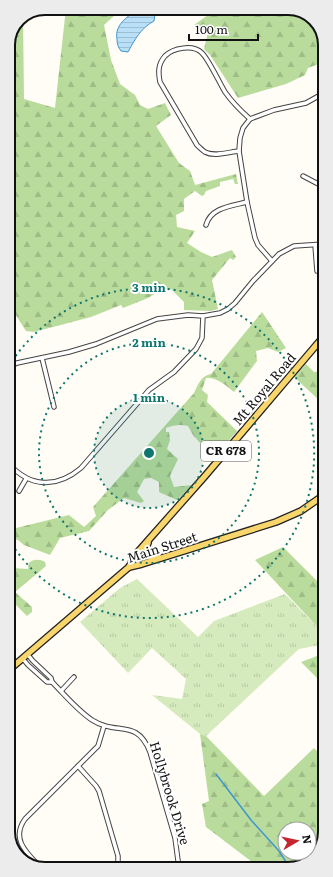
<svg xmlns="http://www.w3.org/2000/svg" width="333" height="877" viewBox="0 0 333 877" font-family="Literata,serif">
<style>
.grass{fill:url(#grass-tufts)}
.forest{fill:url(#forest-firs);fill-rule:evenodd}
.water{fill:url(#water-rules);stroke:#3f96cf}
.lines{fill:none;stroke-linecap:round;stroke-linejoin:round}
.stream{stroke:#3f96cf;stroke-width:1.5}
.minor-casing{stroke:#444;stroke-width:5.5}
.primary-casing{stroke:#222;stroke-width:8}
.minor{stroke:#fff;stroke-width:3.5}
.primary{stroke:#f9d66b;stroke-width:5.5}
.ring{fill:none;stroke:#0f766e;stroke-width:2;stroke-dasharray:2 4}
.labels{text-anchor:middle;stroke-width:4;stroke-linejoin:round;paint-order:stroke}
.shield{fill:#fff;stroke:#585858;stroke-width:1}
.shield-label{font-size:12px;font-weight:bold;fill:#111}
.street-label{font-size:13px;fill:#111;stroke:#fff}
.rim{fill:none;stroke:#111;stroke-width:2}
.centre{fill:#0f766e;stroke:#fff;stroke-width:2}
.ring-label{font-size:12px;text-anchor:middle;font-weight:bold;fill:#0f766e;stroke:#fff;stroke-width:4;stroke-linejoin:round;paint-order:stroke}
</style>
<defs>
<pattern id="grass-tufts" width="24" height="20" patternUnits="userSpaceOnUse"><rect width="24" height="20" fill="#d5ebbd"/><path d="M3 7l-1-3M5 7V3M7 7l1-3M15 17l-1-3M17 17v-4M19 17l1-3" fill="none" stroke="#b6c8a1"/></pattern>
<pattern id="forest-firs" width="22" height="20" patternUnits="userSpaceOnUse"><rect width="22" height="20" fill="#b9dc9c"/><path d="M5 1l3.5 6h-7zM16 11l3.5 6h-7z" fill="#9ebc85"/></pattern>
<pattern id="water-rules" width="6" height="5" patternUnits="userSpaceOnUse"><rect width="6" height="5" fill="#b9e0f7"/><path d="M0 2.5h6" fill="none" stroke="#9ebfd3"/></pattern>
</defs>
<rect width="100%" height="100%" fill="#fffdf5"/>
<!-- grass -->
<polygon class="grass" points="137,579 198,637 214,621 285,594 325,635 325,644 299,649 206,736 200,734 152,695 182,699 186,679 152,648 128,673 80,622 120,588"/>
<!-- forest -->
<g class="forest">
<polygon points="66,8 130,8 115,15 104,25 111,60 120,84 135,95 140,105 148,109 165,103 171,115 156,126 179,163 190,171 195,185 236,174 238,184 235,184 233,179 220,182 220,186 206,191 204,195 202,196 195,191 184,199 184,211 176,215 177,227 195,231 187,243 201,252 212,257 232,250 236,257 233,260 230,258 212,280 218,309 211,311 184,310 184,302 171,289 156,293 148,298 123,308 121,305 91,317 34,332 26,331 8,303 8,43 19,19 23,17 24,99 55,108"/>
<polygon points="212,8 292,8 312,17 324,35 324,62 308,68 305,75 286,84 238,98 210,55 204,49 208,32 194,25 208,15"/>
<path d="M262,312L286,348L278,352L268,348L256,351L257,361L234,392C226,386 218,377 206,378L202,390L208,395L207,402L237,431L219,452L210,446L201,444L193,435L188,426C180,424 174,425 166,428V432H169L170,440L167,449L178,459L170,476L174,487L192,485L177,500L159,492V482L151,478L144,479L137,492L144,501L141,503L124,498L108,510L89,531L60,538L50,555L24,545L18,540L11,538L9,539V523L12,529L69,515L84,527L96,516L93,507L194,393C198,384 201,376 211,374Z"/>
<polygon points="306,364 314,372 324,371 324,421 322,419 319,400 294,377"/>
<polygon points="283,547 325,589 325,635 255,560"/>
<path d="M9,558L13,568L28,569L29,563C33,559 40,559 45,562L46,566L15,592L32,607V612L27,616L9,598Z"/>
<polygon points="325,653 325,686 301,662"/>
<path d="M200,734L206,736L264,796L314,748L325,759V832L317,855L298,868H260L206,827L202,804L209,801ZM285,829H309V853H285Z"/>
</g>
<!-- water -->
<path class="water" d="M142,8H153L155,14L154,21C141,28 135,39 128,52L121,51C118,47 117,44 117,39C114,24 130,14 142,8Z"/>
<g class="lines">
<!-- stream -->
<polyline class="stream" points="216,774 251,820 279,851 290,868"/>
<defs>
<g id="minor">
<polyline points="320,96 324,103"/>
<path d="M239,151C229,152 214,157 205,152C202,150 199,147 197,145L160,82C158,72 158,64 165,56C173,48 193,44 202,53C209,60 219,82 225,92C232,102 241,111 250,119"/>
<polyline points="303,176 324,187"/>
<path d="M206,225C211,207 232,206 247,202"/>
<polyline points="315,245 317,271"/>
<polyline points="272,261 258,245 255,238 247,202 239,151 240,138 243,128 250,119 274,110 306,103 324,93"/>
<polyline points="42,358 54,407"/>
<polyline points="9,367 17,363 69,352 96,344 157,319 188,315 203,316 220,313 228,309 235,303 253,281 279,254 294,246 324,244"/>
<path d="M9,464C30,487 56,489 81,468L149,390L174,372L196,349L202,338L203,316"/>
<polyline points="19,491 26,479"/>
<path d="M28,655L33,661L51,678L52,682C64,694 77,710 92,720C117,736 137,718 150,752L175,838L179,868"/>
<polyline points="23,659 28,665 47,682 52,682"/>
<polyline points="61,691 74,677"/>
<polyline points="78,766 96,786 99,791 118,856 118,869"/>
<path d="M42,869C28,854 10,840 25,819L98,746L104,726"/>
</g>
<g id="primary">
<polyline points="148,543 146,547 148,555 152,557 158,557"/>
<polyline points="129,567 137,553 205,476 324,336"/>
<polyline points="9,670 129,567 142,564 276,522 301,511 324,495"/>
</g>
</defs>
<!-- minor casing -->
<use href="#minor" class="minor-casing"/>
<!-- primary casing -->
<use href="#primary" class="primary-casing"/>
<!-- minor -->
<use href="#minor" class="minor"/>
<!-- primary -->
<use href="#primary" class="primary"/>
</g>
<!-- distance rings -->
<circle cx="149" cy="453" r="55" fill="#0f766e" fill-opacity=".12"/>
<g class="ring">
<circle cx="149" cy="453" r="55"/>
<circle cx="149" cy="453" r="110"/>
<path d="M9 366A165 165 0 1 1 9 540"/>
</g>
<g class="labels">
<!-- shield labels -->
<rect class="shield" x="201" y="441" width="50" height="20" rx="3"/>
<g class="shield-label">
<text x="226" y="455">CR 678</text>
</g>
<!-- street labels -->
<g class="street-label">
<text transform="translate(264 389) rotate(-50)" y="5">Mt Royal Road</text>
<text transform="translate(162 547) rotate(-18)" y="5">Main Street</text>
<text transform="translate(170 793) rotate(73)" y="5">Hollybrook Drive</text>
</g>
</g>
<!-- crop -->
<path d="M0 0H333V877H0ZM45 15H288A30 30 0 0 1 318 45V832A30 30 0 0 1 288 862H45A30 30 0 0 1 15 832V45A30 30 0 0 1 45 15Z" fill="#ececec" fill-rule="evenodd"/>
<path class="rim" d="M45 15H288A30 30 0 0 1 318 45V832A30 30 0 0 1 288 862H45A30 30 0 0 1 15 832V45A30 30 0 0 1 45 15Z"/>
<circle cx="149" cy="453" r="6" class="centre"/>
<g class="ring-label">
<text x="149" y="292">3 min</text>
<text x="149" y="347">2 min</text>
<text x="149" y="402">1 min</text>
</g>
<!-- north arrow -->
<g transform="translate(297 841) rotate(81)"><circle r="19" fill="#ffffff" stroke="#a0a0a0"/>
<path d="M0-3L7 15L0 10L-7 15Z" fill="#c4262e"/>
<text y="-6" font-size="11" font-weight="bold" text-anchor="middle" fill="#111111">N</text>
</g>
<!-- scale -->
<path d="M189 34v6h69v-6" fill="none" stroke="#111111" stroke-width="2"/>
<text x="195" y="34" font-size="12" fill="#111111" stroke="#ffffff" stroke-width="3" paint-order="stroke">100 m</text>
</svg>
